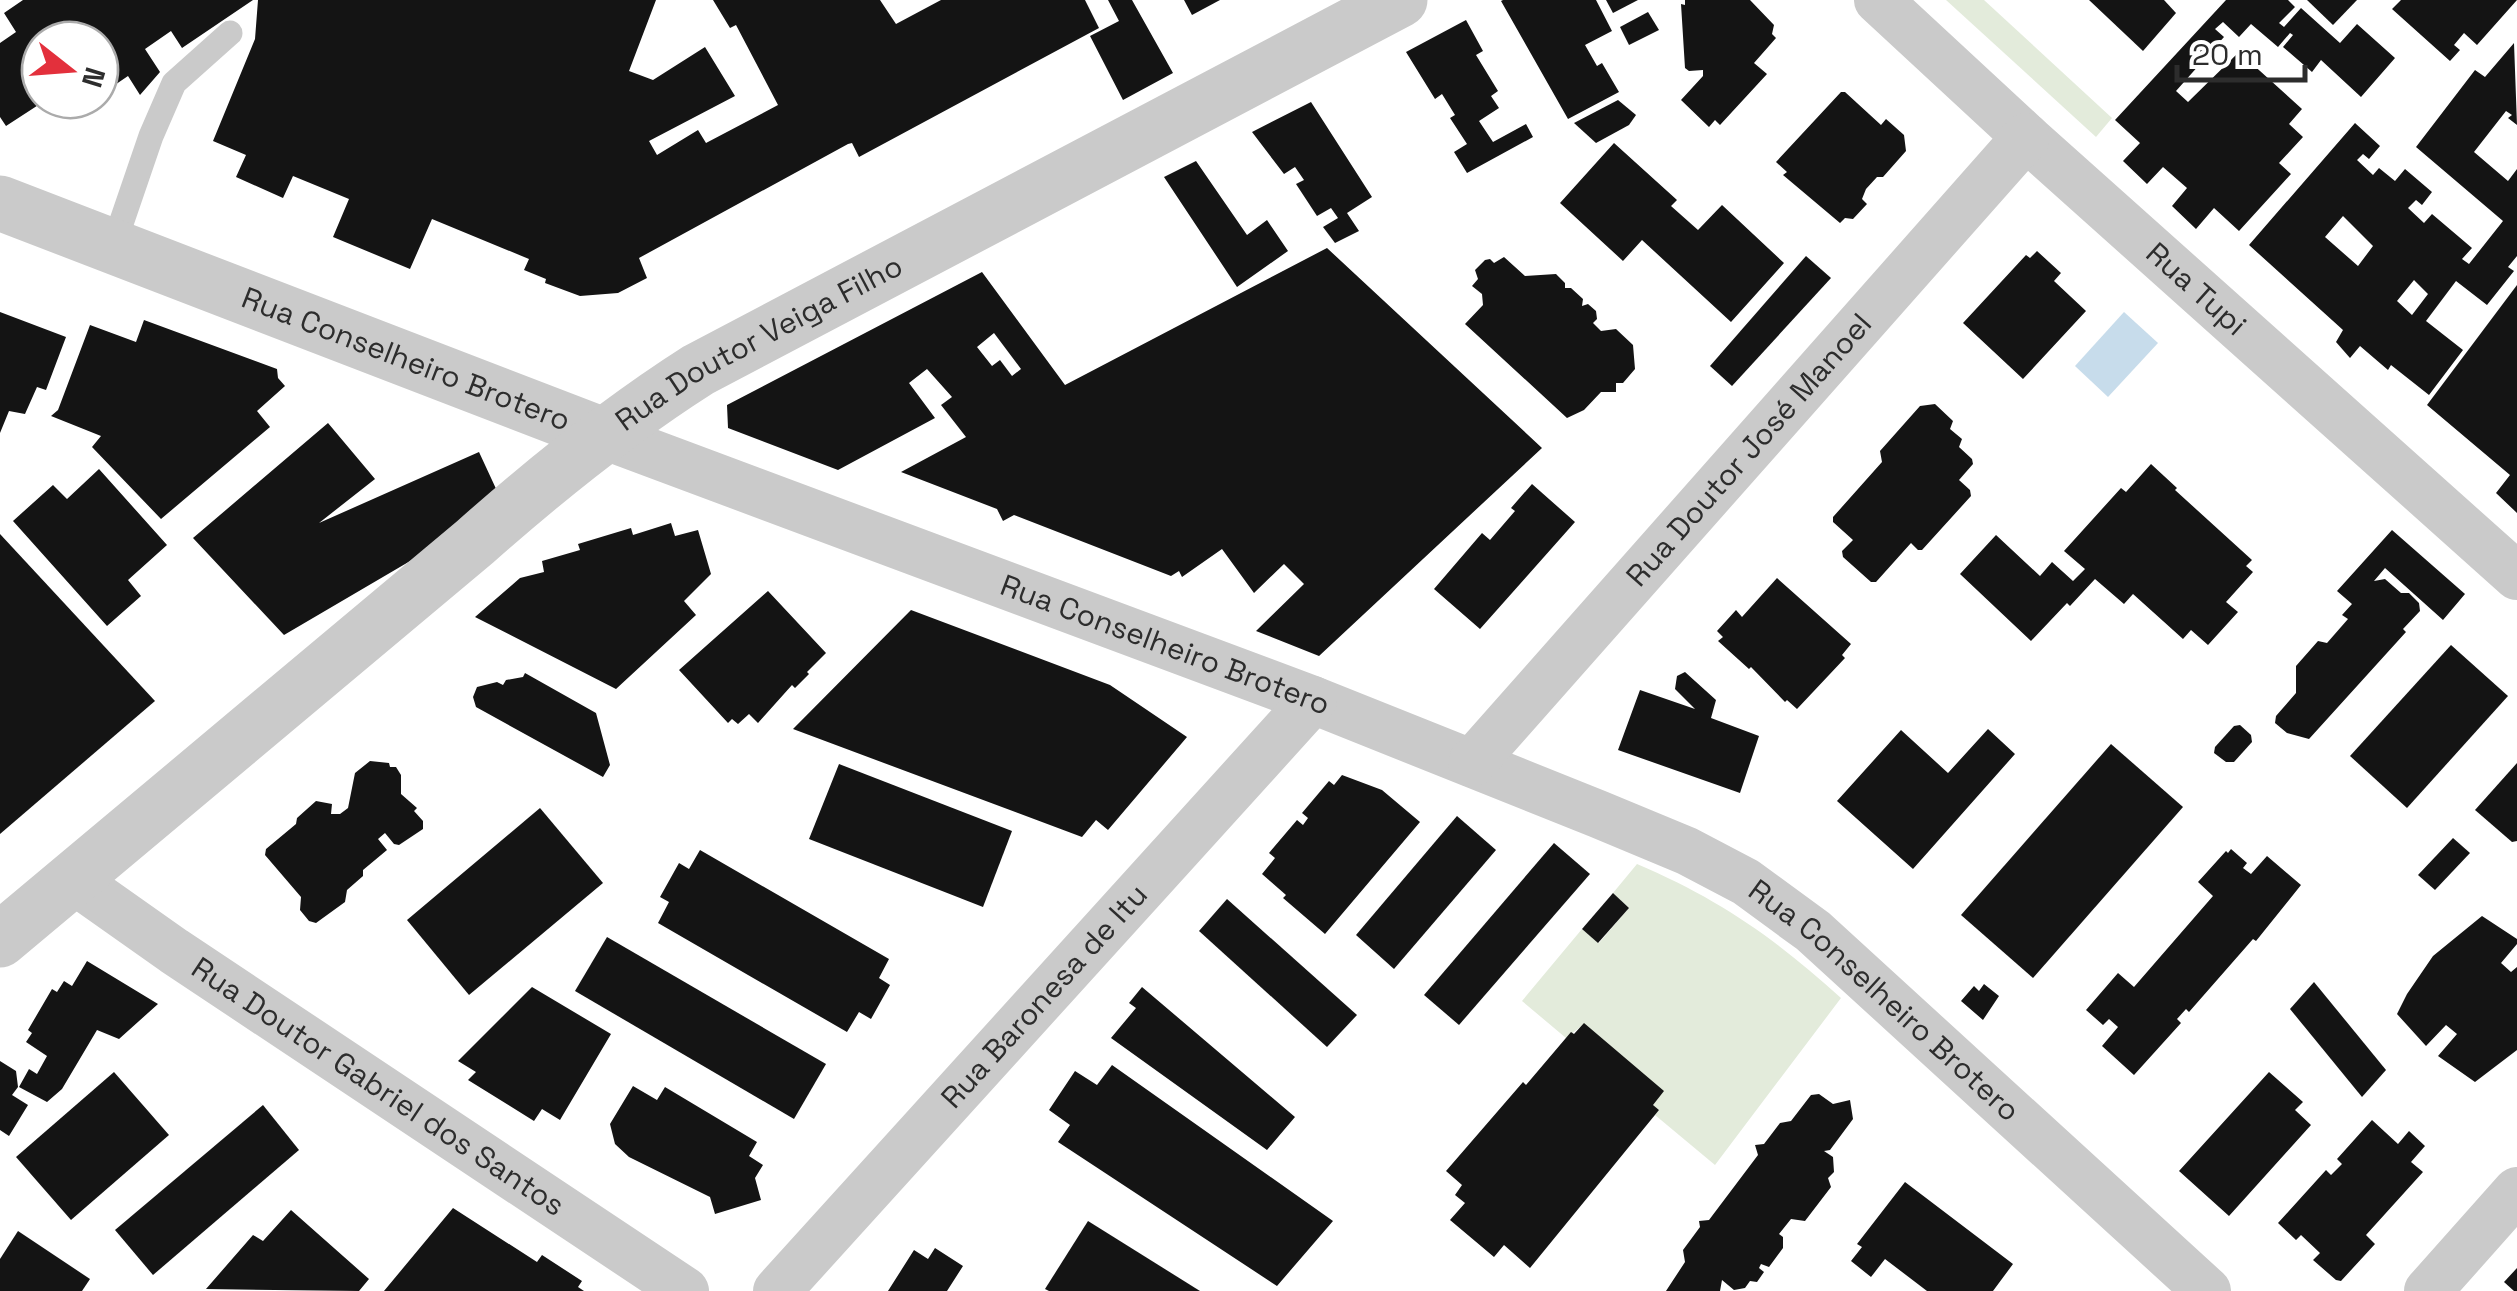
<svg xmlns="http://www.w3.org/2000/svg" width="2517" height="1291" viewBox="0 0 2517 1291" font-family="'Space Grotesk',sans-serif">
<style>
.green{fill:#e3ebdb}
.water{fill:#c7dceb}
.building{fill:#141414;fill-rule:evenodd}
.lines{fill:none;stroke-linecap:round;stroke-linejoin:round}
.service{stroke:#cacaca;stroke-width:25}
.minor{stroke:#cacaca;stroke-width:48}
.tertiary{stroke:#cacaca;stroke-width:55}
.labels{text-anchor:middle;stroke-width:10;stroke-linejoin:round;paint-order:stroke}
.street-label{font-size:30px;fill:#2d2d2d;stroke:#fff}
</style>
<rect width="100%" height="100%" fill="#fff"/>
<!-- green -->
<g class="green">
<polygon points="1946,0 1984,0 2112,118 2096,137"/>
<path d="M1637,864C1719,899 1775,938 1841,998L1715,1165L1655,1115L1659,1110L1653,1105L1663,1091L1584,1024L1566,1038L1522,1001L1582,929L1599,943L1629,908L1613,893Z"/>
</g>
<!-- water -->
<polygon class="water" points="2124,312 2158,343 2108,397 2075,366"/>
<!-- building -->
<g class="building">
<polygon points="23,0 253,0 182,48 171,31 145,49 160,72 140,95 128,76 100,95 100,40 40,40 40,100 46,100 6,126 0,117 0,43 16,32 4,13"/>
<polygon points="258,0 656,0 629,71 653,80 705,47 735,96 649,141 657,155 698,130 706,143 778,105 736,25 730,28 713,0 880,0 896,24 941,0 1085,0 1099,28 859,157 852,143 848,144 639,258 647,278 618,293 580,296 545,283 546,279 524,270 529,259 432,219 410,269 333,237 349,199 293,176 283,198 236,177 246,155 213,141 255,39"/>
<polygon points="1108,0 1132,0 1173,73 1123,100 1090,36 1119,21"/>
<polygon points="1184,0 1220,0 1192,15"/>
<polygon points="1503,0 1596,0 1612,31 1585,45 1597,66 1602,63 1619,92 1568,119 1501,1"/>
<polygon points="1606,0 1638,0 1613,13"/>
<polygon points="1685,0 1750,0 1774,25 1772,34 1776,38 1754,63 1767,74 1720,125 1715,120 1709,127 1681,100 1703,76 1703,70 1689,71 1685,68 1681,4 1685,5"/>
<polygon points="2089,0 2164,0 2176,13 2143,51"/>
<polygon points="2226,0 2288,0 2295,7 2279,23 2284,27 2301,8 2340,43 2357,24 2395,58 2361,97 2321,60 2312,72 2283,47 2293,35 2290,33 2278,47 2251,24 2239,37 2223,22 2215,29 2224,37 2176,91 2188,102 2239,52 2302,109 2289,124 2303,137 2279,163 2291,174 2239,231 2214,208 2196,229 2172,206 2187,188 2163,167 2147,184 2123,161 2140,143 2115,120"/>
<polygon points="2307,0 2357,0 2333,25"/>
<polygon points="2401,0 2517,0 2477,45 2464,33 2454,45 2460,50 2450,61 2392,9"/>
<polygon points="1648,12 1659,30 1629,45 1620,27"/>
<polygon points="1466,20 1483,51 1476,55 1498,91 1491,96 1499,108 1479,121 1493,142 1526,124 1533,137 1467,173 1454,152 1467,144 1450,118 1455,115 1442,94 1435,99 1406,52"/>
<path d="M2514,43L2517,125L2508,118L2512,115L2506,111L2474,152L2508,181L2517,169V256L2508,267L2514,271L2487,305L2456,281L2426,321L2463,350L2429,395L2391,365L2388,370L2360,346L2350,358L2336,342L2343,330L2249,245L2355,123L2380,146L2369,159L2363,154L2357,160L2373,175L2379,168L2395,181L2405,169L2432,192L2422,205L2416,200L2408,208L2424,223L2432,214L2472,248L2462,259L2469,264L2503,221L2416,147L2475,70L2485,77ZM2343,216L2373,246L2358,266L2325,237ZM2414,280L2428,294L2412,315L2397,301Z"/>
<polygon points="1841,92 1845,92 1881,125 1886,119 1904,135 1906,151 1883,177 1877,177 1866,189 1862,199 1867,204 1853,219 1845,218 1840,223 1783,175 1787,172 1776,162"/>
<polygon points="62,100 90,100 93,103 73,116"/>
<polygon points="1618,100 1636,115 1629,125 1596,143 1574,123"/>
<polygon points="1311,102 1372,197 1347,213 1359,231 1335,243 1323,227 1338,218 1331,208 1317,216 1296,184 1304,180 1295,167 1284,174 1252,132"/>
<polygon points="1614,143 1677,200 1671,206 1698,230 1722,205 1784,263 1731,322 1642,240 1623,261 1560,203"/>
<polygon points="1196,161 1247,235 1267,220 1288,251 1237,287 1164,177"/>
<path d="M1327,248L1542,448L1319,656L1256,631L1304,584L1284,564L1254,593L1222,549L1182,577L1179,571L1171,576L1014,515L1003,521L997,509L901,472L966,437L941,405L952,397L927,369L909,383L935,418L838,470L728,428L727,405L982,272L1065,385ZM994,333L1021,369L1012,376L1000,360L992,366L977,347Z"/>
<polygon points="2037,251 2061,273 2054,281 2086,311 2023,379 1963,323 2026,255 2030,258"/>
<polygon points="1806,256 1831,278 1732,386 1710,366"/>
<polygon points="1504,257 1525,276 1556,274 1565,283 1565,288 1571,288 1583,299 1582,306 1588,304 1596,311 1597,319 1593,323 1601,331 1616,329 1633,345 1635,369 1623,383 1616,383 1616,392 1601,392 1584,410 1567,418 1465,324 1483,305 1482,294 1472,286 1478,279 1475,270 1485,260 1490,259 1494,263"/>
<polygon points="2517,285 2517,513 2496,493 2510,475 2427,405"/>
<polygon points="0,312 66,337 46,390 37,387 25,414 9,411 0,433"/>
<polygon points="144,320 277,369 278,378 285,386 257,411 270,427 161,519 92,447 101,436 51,416 58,410 90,325 136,342"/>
<polygon points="1935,404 1953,421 1950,429 1962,439 1959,447 1972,459 1973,464 1959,480 1970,490 1971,496 1922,550 1918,550 1911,543 1876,582 1871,582 1843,557 1842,551 1853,540 1833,522 1833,517 1882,462 1880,451 1920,406"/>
<polygon points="328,423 375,479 319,523 479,452 504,506 284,635 193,538"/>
<polygon points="2151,464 2177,488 2175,490 2252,560 2246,566 2253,572 2226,602 2238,612 2208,645 2191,630 2183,639 2133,594 2124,604 2095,579 2070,606 2067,603 2031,641 1960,574 1996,535 2040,576 2052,562 2073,581 2085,569 2064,551 2121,488 2126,492"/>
<polygon points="99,469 167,545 128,580 141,596 107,626 13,521 53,485 67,499"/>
<polygon points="1532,484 1575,522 1480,629 1434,589 1482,533 1490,540 1515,511 1511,508"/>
<polygon points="671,523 675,536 698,530 711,574 684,601 696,615 616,689 475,617 520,578 544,572 542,561 580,550 578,544 631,528 633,535"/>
<polygon points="2392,530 2465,594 2443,620 2385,568 2374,581 2385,579 2401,593 2409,593 2419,603 2420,611 2403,629 2406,632 2309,739 2287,733 2275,723 2276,716 2296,693 2296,666 2318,641 2327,643 2348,619 2342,615 2352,604 2337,591"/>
<polygon points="0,534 155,701 0,834"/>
<polygon points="1777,578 1851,644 1842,655 1845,658 1797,709 1787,700 1785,702 1751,667 1749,669 1718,641 1723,637 1717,631 1736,610 1742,617"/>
<polygon points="768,591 826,653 807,672 809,674 795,688 792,685 758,723 749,714 738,724 732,719 728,723 679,670"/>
<polygon points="911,610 1110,685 1187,737 1108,830 1096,820 1082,837 793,729"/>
<polygon points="2451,645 2508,696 2407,808 2350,756"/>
<polygon points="1685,672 1716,700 1711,718 1759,736 1740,793 1618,750 1640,690 1695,709 1675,689 1677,676"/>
<polygon points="525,673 596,713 610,765 603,777 476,707 473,697 477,687 497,682 503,685 506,680 523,677"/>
<polygon points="2240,725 2251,735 2252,742 2234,762 2226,762 2214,753 2215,747 2234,726"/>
<polygon points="1988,729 2015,754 1913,869 1837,801 1901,730 1948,773"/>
<polygon points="2111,744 2183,807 2033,978 1961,915"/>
<polygon points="370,761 389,763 390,767 396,767 401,775 401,794 417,808 414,811 423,821 423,829 399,845 394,844 385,833 378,839 387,850 363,870 363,876 347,890 345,902 316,923 309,921 300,910 301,897 265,855 266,849 296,824 297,818 316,801 332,804 331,814 340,814 348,808 355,773"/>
<polygon points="2517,763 2517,841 2512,842 2475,810"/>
<polygon points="839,764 1012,831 983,907 809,839"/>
<polygon points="1342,775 1382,790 1420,822 1325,934 1283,898 1286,895 1262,874 1275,858 1269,853 1297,820 1303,825 1308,818 1302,813 1329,781 1334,785"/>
<polygon points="540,808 603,883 469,995 407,920"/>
<polygon points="1457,816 1496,850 1394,969 1356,935"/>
<polygon points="2453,838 2470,853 2435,890 2418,875"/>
<polygon points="1554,843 1590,874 1459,1025 1424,995"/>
<polygon points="2231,849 2247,863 2243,868 2251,874 2267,856 2301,885 2256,941 2253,939 2189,1012 2186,1009 2177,1019 2181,1023 2134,1075 2102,1046 2118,1027 2109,1019 2103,1025 2086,1010 2118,973 2134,987 2213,896 2198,882 2226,851 2228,853"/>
<polygon points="700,850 889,959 879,978 890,985 871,1019 859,1012 847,1032 658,923 669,902 660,897 679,863 689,869"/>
<polygon points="1613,893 1629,908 1598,943 1582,929"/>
<polygon points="1227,899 1357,1015 1327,1047 1199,931"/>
<polygon points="2482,916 2517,939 2517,944 2501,963 2511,972 2517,967 2517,1050 2475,1082 2438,1056 2457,1034 2446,1025 2426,1046 2397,1014 2407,994 2433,956"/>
<polygon points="607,937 826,1064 794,1119 575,991"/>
<polygon points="87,961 158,1004 119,1039 97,1030 62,1089 47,1102 19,1087 29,1069 37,1074 47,1056 26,1042 32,1033 28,1030 52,989 57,992 64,981 72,986"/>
<polygon points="2314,982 2386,1070 2362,1097 2290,1009"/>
<polygon points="1984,984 1999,996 1983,1020 1961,1001 1974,986 1979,991"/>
<polygon points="532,987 611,1034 560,1120 542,1109 534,1121 468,1080 476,1072 458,1061"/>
<polygon points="1142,987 1295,1117 1267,1150 1111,1038 1136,1008 1129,1003"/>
<polygon points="1584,1023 1664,1091 1653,1105 1659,1110 1530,1268 1504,1245 1494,1257 1450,1220 1465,1203 1455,1195 1462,1185 1446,1171 1523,1082 1526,1085 1571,1032 1574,1034"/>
<polygon points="0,1061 16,1071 18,1087 12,1095 28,1105 9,1136 0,1130"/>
<polygon points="1112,1065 1333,1221 1277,1286 1058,1142 1070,1125 1049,1110 1075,1071 1097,1085"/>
<polygon points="114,1072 169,1135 71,1220 16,1157"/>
<polygon points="2269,1072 2303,1102 2295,1110 2311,1125 2229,1216 2179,1171"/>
<polygon points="633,1086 657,1100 665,1087 757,1142 749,1156 763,1165 755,1178 761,1200 715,1214 710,1197 629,1157 615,1144 610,1124"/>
<polygon points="1819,1094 1833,1104 1850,1100 1853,1119 1830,1150 1824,1151 1833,1157 1834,1172 1828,1178 1831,1187 1805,1221 1791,1219 1779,1234 1783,1237 1783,1248 1769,1267 1761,1264 1759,1268 1764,1272 1757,1282 1750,1281 1745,1288 1734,1290 1722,1280 1720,1291 1666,1291 1685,1262 1683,1250 1700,1227 1699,1221 1709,1220 1758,1155 1755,1145 1764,1144 1780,1123 1791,1121 1811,1095"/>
<polygon points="263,1105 299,1150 153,1275 115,1230"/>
<polygon points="2372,1120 2398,1144 2409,1131 2425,1146 2411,1162 2423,1172 2366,1235 2375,1244 2341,1281 2336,1280 2313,1260 2320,1253 2301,1235 2296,1240 2278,1223 2326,1170 2331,1175 2342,1164 2337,1159"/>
<polygon points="1905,1182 2013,1264 1993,1291 1927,1291 1885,1259 1871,1277 1851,1261 1862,1247 1857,1244"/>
<polygon points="453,1208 537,1262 542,1255 582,1281 578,1287 584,1291 384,1291"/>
<polygon points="291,1210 369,1279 359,1291 206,1289 253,1235 263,1241"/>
<polygon points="1088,1221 1200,1291 1049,1291 1045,1289"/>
<polygon points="18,1231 90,1279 82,1291 0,1291 0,1259"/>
<polygon points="935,1248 963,1266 947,1291 888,1291 914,1250 928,1259"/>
<polygon points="2517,1268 2517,1291 2514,1291 2504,1282"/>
</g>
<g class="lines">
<!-- service -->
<polyline class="service" points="113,247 151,136 174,83 230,33"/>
<!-- minor -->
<g class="minor">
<path id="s1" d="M1878,0L2026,137L2517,576"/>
<path id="s2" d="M603,435L1313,700L1598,814L1687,851L1746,882L1813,931L2207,1291"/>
<path id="s3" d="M1472,763L2026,137"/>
<path id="s4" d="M72,879L174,951L685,1291"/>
<path id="s5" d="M777,1291L1313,700"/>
<polyline points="2428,1291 2517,1191"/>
</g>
<!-- tertiary -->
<g class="tertiary">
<path id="s6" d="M0,203L603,435"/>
<path id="s7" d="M0,940L475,542C546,479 618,421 698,370L1400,0"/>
</g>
</g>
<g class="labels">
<!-- street labels -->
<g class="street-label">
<text dy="10" stroke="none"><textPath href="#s1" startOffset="430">Rua Tupi</textPath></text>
<text dy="10" stroke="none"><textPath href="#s7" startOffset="968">Rua Doutor Veiga Filho</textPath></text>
<text dy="10" stroke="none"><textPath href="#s6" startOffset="435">Rua Conselheiro Brotero</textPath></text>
<text dy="10" stroke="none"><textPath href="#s3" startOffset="418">Rua Doutor José Manoel</textPath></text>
<text dy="10" stroke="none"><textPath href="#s2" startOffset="600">Rua Conselheiro Brotero</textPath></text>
<text dy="10" stroke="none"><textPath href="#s5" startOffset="398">Rua Baronesa de Itu</textPath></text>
<text dy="10" stroke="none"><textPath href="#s2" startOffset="1410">Rua Conselheiro Brotero</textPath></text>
<text dy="10" stroke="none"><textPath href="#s4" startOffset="370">Rua Doutor Gabriel dos Santos</textPath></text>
</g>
</g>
<!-- north arrow -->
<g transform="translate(70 70) rotate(107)"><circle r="48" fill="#ffffff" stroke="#ababab" stroke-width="2.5"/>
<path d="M0-8L18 38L0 25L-18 38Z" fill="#e3303c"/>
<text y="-15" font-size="28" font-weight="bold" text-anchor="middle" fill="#2d2d2d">N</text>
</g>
<!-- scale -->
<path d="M2177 65v15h128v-15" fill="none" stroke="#2d2d2d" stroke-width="5"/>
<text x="2192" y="65" font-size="30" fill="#2d2d2d" stroke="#ffffff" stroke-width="8" paint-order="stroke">20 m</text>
</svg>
